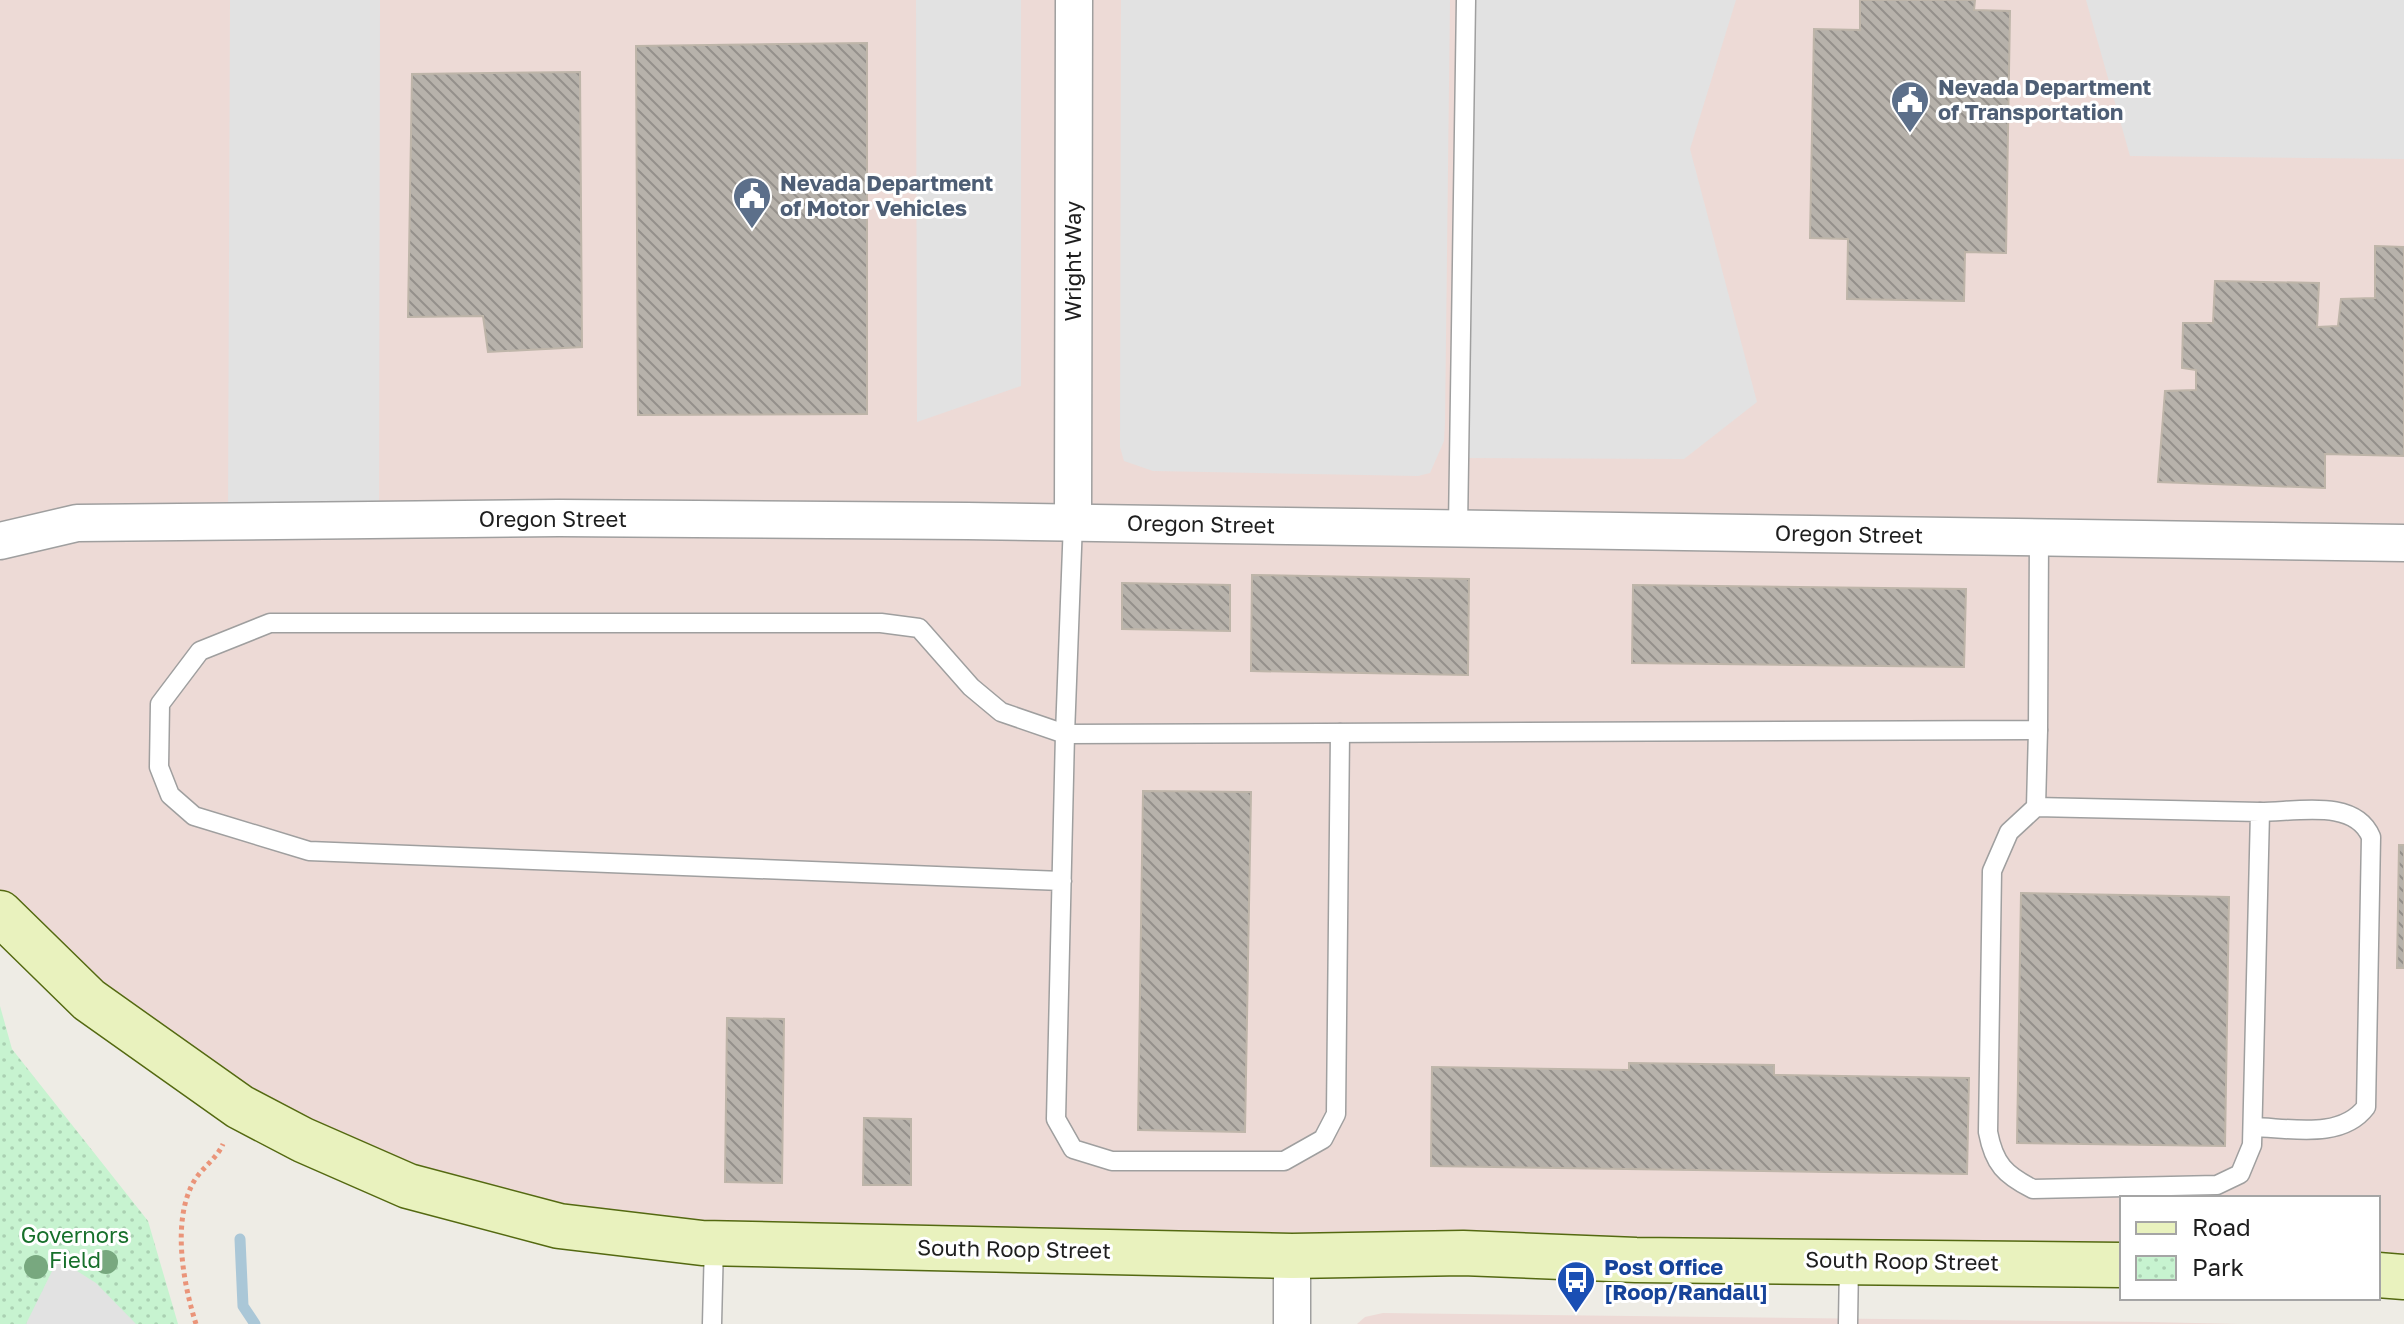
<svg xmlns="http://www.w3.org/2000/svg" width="2404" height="1324" viewBox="0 0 2404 1324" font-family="'Golos Text',sans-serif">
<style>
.commercial{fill:#eddad6}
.park{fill:url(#park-dots)}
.parking{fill:#e2e2e2}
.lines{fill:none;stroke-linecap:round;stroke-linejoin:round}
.stream{stroke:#aac7d7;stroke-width:11}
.building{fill:url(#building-back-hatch);stroke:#beb5a9;stroke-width:2}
.lane-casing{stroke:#9f9f9f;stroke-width:21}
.street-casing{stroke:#9f9f9f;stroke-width:39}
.secondary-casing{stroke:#546911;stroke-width:47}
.path{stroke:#ea9479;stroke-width:5;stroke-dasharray:4 4;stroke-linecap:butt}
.lane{stroke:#fff;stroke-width:18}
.street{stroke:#fff;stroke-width:36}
.secondary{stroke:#e9f2be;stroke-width:44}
.tree{fill:#78a87f}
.labels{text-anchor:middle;stroke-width:6;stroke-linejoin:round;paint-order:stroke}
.service-label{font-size:22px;font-weight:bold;fill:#4e5e75;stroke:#fff;text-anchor:start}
.street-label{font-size:22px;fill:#1e1e1e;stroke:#fff}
.park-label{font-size:22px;fill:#17702b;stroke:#fff}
.transit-label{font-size:22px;font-weight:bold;fill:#164399;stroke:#fff;text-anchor:start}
</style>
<defs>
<pattern id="park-dots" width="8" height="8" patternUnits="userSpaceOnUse" patternTransform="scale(2)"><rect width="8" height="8" fill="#c7f3d0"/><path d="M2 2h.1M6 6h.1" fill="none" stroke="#aad0b2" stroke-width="1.8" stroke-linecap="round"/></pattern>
<pattern id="building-back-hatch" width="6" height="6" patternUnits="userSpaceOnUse" patternTransform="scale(2)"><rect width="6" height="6" fill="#b7b2ab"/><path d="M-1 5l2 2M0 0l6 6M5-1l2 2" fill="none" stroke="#94908b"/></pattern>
</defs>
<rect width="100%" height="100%" fill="#eeece5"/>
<!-- commercial -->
<g class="commercial">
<polygon points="0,0 2404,0 2404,1278 2378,1278 2378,1198 2122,1198 2122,1271 599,1231 257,1116 0,913"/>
<polygon points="1383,1313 2149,1322 2241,1324 1357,1324 1365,1317"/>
</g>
<!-- park -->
<polygon class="park" points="0,1006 12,1049 148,1221 178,1324 0,1324"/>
<!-- parking -->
<g class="parking">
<polygon points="230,0 380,0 379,520 228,522"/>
<polygon points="916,0 1021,0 1021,386 917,422"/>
<polygon points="1121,0 1450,0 1445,423 1444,441 1430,473 1418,476 1153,471 1124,461 1120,447"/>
<polygon points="1466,0 1736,0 1690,149 1757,402 1684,459 1459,458"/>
<polygon points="2086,0 2404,0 2404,159 2130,156"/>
<polygon points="58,1259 96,1283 136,1324 26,1324"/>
</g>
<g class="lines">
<!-- stream -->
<polyline class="stream" points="240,1239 243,1306 255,1324"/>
</g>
<!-- building -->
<g class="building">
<polygon points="1860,0 1975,0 1974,10 2010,11 2006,253 1965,252 1964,301 1847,299 1848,239 1810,238 1814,29 1860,30"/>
<polygon points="867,43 867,414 638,415 636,46"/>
<polygon points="580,72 582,347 488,352 483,316 408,317 412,74"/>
<polygon points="2375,246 2404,247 2404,456 2325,454 2325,488 2158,482 2165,391 2196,390 2196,370 2182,368 2183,323 2213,323 2215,281 2319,283 2317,327 2338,326 2341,299 2375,298"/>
<polygon points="1252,575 1469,579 1468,675 1251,671"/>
<polygon points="1122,583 1230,585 1230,631 1122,629"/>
<polygon points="1633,585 1966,589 1964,667 1632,663"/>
<polygon points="1143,791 1251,792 1245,1132 1138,1130"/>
<polygon points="2399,845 2404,845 2404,968 2397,968"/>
<polygon points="2021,893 2229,897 2225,1146 2017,1143"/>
<polygon points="727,1018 784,1019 782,1183 725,1182"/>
<polygon points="1629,1063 1774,1065 1774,1075 1969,1078 1967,1174 1431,1166 1432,1067 1629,1070"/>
<polygon points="864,1118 911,1119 911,1185 863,1185"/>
</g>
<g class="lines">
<defs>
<g id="lane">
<polyline points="1073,522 1065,734 2038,730 2039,537"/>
<polyline points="1458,528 1466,0"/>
<path d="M2036,807L2260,812L2252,1145L2240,1174L2217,1185L2033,1189C2005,1175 1994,1164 1988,1132L1992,871L2009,832L2036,807L2038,730"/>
<polyline points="1062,881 309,851 194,816 170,795 159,767 160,704 200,651 270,623 881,623 919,628 971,687 1001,712 1065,734 1056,1119 1073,1149 1112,1161 1284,1161 1323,1139 1336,1114 1340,733"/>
<path d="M2253,1127C2290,1128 2341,1140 2366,1107L2371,837C2355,798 2296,812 2260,812"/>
<polyline points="712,1324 714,1243"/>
<polyline points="1848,1324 1849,1263"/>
</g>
<g id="street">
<polyline points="1073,522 1074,0"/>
<polyline points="0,541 77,523 559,518 967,521 2404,543"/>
<polyline points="1292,1324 1292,1256"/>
</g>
<g id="secondary">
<polyline points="0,913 89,1000 240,1107 303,1140 408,1186 559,1226 702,1243 1292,1256 1463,1253 1636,1260 2122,1265"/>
<polyline points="2378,1275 2404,1277"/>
</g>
</defs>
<!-- lane casing -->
<use href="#lane" class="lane-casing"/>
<!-- street casing -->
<use href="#street" class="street-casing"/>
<!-- secondary casing -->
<use href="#secondary" class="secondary-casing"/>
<!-- path -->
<path class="path" d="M196,1324C183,1283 172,1222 193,1183C201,1168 216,1160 223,1144"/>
<!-- lane -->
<use href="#lane" class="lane"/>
<!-- street -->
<use href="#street" class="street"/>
<!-- secondary -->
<use href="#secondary" class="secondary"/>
</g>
<!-- trees -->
<g class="tree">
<circle cx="106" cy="1262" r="12"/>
<circle cx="36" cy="1267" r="12"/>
</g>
<!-- icons -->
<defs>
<symbol id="civic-pin" viewBox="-11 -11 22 30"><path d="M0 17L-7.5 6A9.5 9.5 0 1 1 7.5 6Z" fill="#5c6f8a" stroke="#fff"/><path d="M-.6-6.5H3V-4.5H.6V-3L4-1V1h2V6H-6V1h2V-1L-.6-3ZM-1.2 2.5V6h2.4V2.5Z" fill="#fff"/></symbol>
<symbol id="bus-pin" viewBox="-11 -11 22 30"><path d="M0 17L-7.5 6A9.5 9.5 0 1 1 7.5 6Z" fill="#1a4fb4" stroke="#fff"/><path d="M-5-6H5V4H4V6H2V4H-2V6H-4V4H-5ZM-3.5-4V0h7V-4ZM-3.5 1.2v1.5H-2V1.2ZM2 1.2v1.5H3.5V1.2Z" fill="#fff"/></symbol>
</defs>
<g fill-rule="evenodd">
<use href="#civic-pin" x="1888" y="78" width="44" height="60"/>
<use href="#civic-pin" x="730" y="174" width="44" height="60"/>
<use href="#bus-pin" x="1554" y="1258" width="44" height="60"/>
</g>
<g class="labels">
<!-- service labels -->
<g class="service-label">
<text x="1938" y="95">Nevada Department<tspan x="1938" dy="25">of Transportation</tspan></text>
<text x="780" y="191">Nevada Department<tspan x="780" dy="25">of Motor Vehicles</tspan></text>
</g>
<!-- street labels -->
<g class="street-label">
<text transform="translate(1073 261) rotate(-90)" y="8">Wright Way</text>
<text x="553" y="527">Oregon Street</text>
<text transform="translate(1201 524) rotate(1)" y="8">Oregon Street</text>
<text transform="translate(1849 534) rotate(1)" y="8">Oregon Street</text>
<text transform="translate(1014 1249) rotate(1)" y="8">South Roop Street</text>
<text transform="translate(1902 1261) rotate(1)" y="8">South Roop Street</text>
</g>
<!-- park labels -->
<g class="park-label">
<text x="75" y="1243">Governors<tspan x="75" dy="25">Field</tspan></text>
</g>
<!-- transit labels -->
<g class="transit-label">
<text x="1604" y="1275">Post Office<tspan x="1604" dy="25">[Roop/Randall]</tspan></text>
</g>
</g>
<!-- legend -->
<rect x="2120" y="1196" width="260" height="104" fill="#ffffff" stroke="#a5a5a5" stroke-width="2"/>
<rect x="2136" y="1222" width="40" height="12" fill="#e9f2be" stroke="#a5a5a5" stroke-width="2"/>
<text x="2192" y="1236" font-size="24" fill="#1e1e1e">Road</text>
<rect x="2136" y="1256" width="40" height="24" fill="url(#park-dots)" stroke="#a5a5a5" stroke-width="2"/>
<text x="2192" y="1276" font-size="24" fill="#1e1e1e">Park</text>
</svg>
